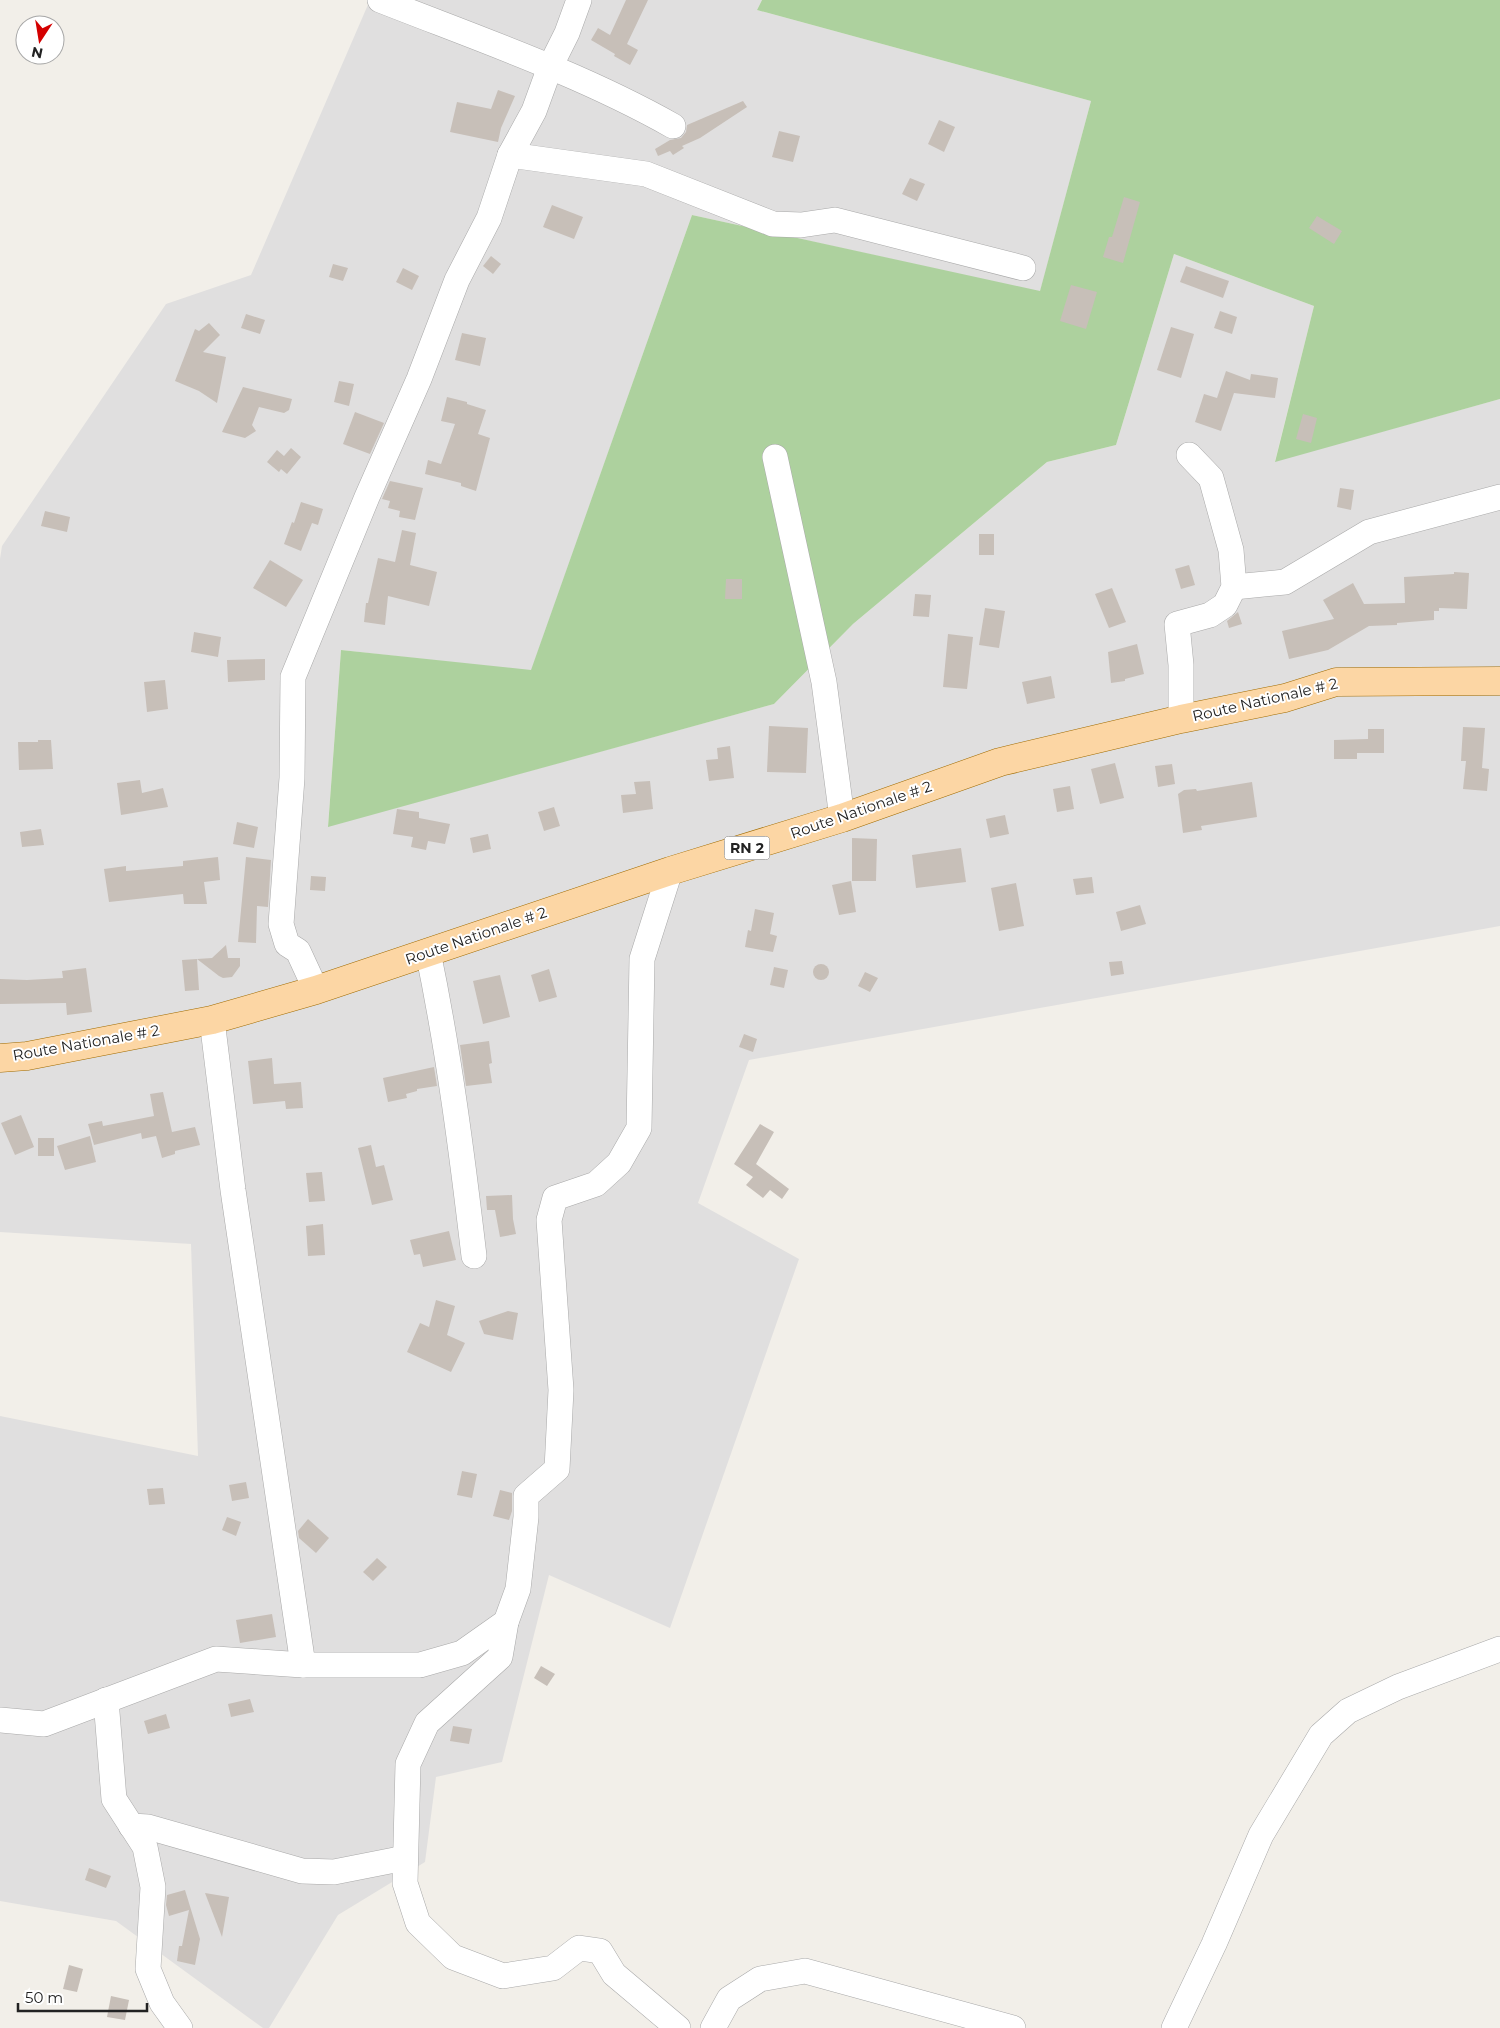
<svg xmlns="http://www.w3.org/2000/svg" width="1500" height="2028" viewBox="0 0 1500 2028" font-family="Montserrat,sans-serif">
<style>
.residential{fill:#e0dfdf}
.forest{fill:#add19e}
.building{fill:#c7bfb8}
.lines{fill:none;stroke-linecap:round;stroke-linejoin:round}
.minor-casing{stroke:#a9a9a9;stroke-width:26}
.major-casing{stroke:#a06b00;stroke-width:29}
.minor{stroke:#fff;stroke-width:25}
.major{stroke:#fcd6a4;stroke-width:28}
.labels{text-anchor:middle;stroke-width:4;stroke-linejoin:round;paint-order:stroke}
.shield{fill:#fff;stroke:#646464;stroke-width:1}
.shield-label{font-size:14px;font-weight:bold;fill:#222}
.street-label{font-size:15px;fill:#222;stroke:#fff}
</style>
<rect width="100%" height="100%" fill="#f2efe9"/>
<!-- residential -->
<polygon class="residential" points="370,0 762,0 757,10 1091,101 1040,292 692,215 531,671 341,650 328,826 774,704 853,624 1047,462 1116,445 1174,254 1314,306 1275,461 1500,399 1500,926 749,1060 698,1203 799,1259 670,1628 549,1575 502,1762 436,1777 425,1862 338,1915 269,2028 263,2028 116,1921 0,1901 0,1416 198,1456 191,1244 0,1232 0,559 2,546 166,304 251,275"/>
<!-- forest -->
<polygon class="forest" points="762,0 1500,0 1500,399 1275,462 1314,306 1174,254 1116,445 1047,462 853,624 774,704 328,827 341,650 531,670 692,215 1040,291 1091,101 757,10"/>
<!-- building -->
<g class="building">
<polygon points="626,0 648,0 627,44 638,50 630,65 614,56 615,54 591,40 598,28 610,35"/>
<polygon points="498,90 515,96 501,128 498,142 450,132 457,102 491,109"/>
<polygon points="743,101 747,107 700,138 682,146 684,148 673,155 670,151 658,156 655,149 670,140 681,138 686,132 687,125"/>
<polygon points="939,120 955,127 944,152 928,144"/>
<polygon points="779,131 800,136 793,162 772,157"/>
<polygon points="910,178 925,184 917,201 902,194"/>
<polygon points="1124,197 1140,202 1123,263 1103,257 1109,237 1112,237"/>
<polygon points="552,205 583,217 574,239 543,227"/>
<polygon points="1317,216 1342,231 1334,244 1309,228"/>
<polygon points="491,256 501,264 493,274 483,266"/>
<polygon points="333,264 348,268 343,281 329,277"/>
<polygon points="1186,266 1229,281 1223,298 1180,282"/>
<polygon points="403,268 419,276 412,290 396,282"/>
<polygon points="1071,285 1097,292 1086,329 1060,321"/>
<polygon points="1220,311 1237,317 1232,334 1214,328"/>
<polygon points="246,314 265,320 260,334 241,328"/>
<polygon points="209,323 220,335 203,352 226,357 217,403 199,391 175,381 195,329 199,331"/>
<polygon points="1171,327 1194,334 1181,378 1157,370"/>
<polygon points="462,333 486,338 480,366 455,360"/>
<polygon points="1226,371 1250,380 1251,374 1278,378 1275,398 1234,393 1221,431 1195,422 1204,394 1217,398"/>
<polygon points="339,381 354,384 349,406 334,402"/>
<polygon points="243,387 292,399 289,410 284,413 259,407 252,425 256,431 245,438 222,432"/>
<polygon points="447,397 467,402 467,404 486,410 478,434 490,438 476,491 461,486 461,483 425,474 428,460 441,464 455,424 441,421"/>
<polygon points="355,412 384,423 370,454 343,444"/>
<polygon points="1303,414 1317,418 1311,443 1296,439"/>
<polygon points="291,448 301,457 287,474 281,469 279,472 267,462 277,450 284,456"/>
<polygon points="390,481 423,488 415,520 399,517 400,511 388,508 390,501 382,499"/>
<polygon points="1340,488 1354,490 1351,510 1337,507"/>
<polygon points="301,502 323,509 318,525 312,523 301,551 284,544 292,522 294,523"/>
<polygon points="45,511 70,517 67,532 41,526"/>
<polygon points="402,530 416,533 410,565 437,572 429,606 388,596 385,625 364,622 366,603 368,603 378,558 395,562"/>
<rect x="979" y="534" width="15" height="21"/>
<polygon points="270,560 303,580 286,607 253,588"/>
<polygon points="1189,565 1195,585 1181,589 1175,569"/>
<polygon points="1454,572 1469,573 1467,609 1439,608 1439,611 1434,611 1434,620 1397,623 1397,625 1369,626 1328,650 1289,659 1282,631 1334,619 1323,600 1353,583 1364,604 1405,603 1404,577 1454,574"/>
<polygon points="726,579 742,579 742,599 725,599"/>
<polygon points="1112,588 1126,622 1109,628 1095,594"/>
<polygon points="915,594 931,595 929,617 913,616"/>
<polygon points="985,608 1005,611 999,648 979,645"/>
<polygon points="1238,612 1242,624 1229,628 1227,621"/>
<polygon points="194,632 221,637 218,657 191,652"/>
<polygon points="948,634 973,637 967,689 943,687"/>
<polygon points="1137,644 1144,674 1125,679 1125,681 1111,683 1108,652"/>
<polygon points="265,659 265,680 228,682 227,660"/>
<polygon points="1051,676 1055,698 1027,704 1022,682"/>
<polygon points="165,680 168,709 147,712 144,682"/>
<polygon points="769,726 808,728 806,773 767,772"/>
<polygon points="1463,727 1485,728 1482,768 1489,769 1487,791 1463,789 1466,761 1461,761"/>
<polygon points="1368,729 1384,729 1384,753 1357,753 1357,759 1334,759 1334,740 1368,739"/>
<polygon points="38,740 51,740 53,769 19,770 18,742 38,742"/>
<polygon points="730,746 734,778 709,781 706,760 718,759 717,748"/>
<polygon points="1115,763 1124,798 1100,804 1091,769"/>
<polygon points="1172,764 1175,784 1158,787 1155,766"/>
<polygon points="140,780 142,793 163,788 168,807 121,815 117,783"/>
<polygon points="650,781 653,809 623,813 621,795 636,794 634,782"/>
<polygon points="1252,782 1257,817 1201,826 1202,830 1183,833 1178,794 1184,790 1196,789 1197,791"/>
<polygon points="1070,786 1074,809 1057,812 1053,789"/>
<polygon points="554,807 560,826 544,831 538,812"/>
<polygon points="397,809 419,812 419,818 450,824 445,844 428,841 426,850 411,847 413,837 393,834"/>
<polygon points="1005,815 1009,834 990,838 986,819"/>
<polygon points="237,822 258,827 254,848 233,844"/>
<polygon points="41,829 44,845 22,847 20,832"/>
<polygon points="488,834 491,849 473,853 470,838"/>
<polygon points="852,838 877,839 876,881 852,881"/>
<polygon points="961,848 966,882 916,888 912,855"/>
<polygon points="218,857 220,880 204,882 207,904 184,904 183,894 109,902 104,869 126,866 126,871 183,866 183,861"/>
<polygon points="246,857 271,860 268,907 257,906 256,943 238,942"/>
<polygon points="311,876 326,877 325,891 310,890"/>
<polygon points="1092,877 1094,893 1076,895 1073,879"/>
<polygon points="851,881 856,912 839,915 832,885"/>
<polygon points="1016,883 1024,926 999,931 991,888"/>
<polygon points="1140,905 1146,924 1121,931 1116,912"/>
<polygon points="755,909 774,913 770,934 777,936 773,952 745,947 748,930 751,931"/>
<polygon points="226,945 228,958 240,958 240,966 232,977 223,978 219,976 197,959 212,958"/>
<polygon points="197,959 199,990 185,991 182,960"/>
<polygon points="1122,961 1124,974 1111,976 1109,962"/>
<circle cx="821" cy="972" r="8"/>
<polygon points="774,967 788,970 784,988 770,985"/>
<polygon points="86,968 92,1012 67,1015 66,1003 0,1004 0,979 27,980 63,978 62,971"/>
<polygon points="549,969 557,997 539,1002 531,975"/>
<polygon points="865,972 878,978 870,992 858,986"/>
<polygon points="500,975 510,1017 483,1024 473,981"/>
<polygon points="744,1034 757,1039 753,1052 739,1047"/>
<polygon points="489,1041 492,1063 489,1064 492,1083 466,1086 460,1045"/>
<polygon points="272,1058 274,1084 301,1082 303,1108 286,1109 285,1101 253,1104 248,1061"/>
<polygon points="434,1067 437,1086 417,1089 417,1091 406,1094 407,1098 388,1102 383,1078"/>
<polygon points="163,1092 172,1132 195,1127 200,1145 175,1151 175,1154 162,1158 156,1136 142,1139 141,1133 94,1145 88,1124 102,1121 103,1126 154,1116 150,1094"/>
<polygon points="21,1115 34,1147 15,1155 1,1123"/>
<polygon points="760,1124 774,1132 756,1164 789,1189 782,1199 770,1190 763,1198 746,1185 753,1177 734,1164"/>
<polygon points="90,1136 96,1162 65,1170 57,1146"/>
<rect x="38" y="1138" width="16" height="18"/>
<polygon points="371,1145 376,1167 384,1165 393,1200 372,1205 358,1148"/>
<polygon points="322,1172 325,1201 309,1202 306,1173"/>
<polygon points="512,1195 513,1219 516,1234 500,1237 495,1210 487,1210 486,1196"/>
<polygon points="323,1224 325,1255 308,1256 306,1226"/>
<polygon points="449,1231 456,1260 423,1267 420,1254 414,1255 410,1240"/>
<polygon points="436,1300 455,1306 447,1335 465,1343 451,1372 407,1352 420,1323 429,1327"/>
<polygon points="508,1311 518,1313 513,1340 484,1334 479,1321"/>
<polygon points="462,1471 477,1474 472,1498 457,1495"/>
<polygon points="246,1482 249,1498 232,1501 229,1485"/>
<polygon points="163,1488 165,1504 149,1505 147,1489"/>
<polygon points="500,1490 512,1493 512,1511 509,1520 493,1516"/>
<polygon points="227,1517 241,1522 236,1536 222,1530"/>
<polygon points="308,1519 329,1538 316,1553 299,1538 298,1531"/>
<polygon points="377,1558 387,1567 373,1581 363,1572"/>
<polygon points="272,1614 276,1637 240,1643 236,1620"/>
<polygon points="541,1666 555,1674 547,1686 534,1678"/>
<polygon points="250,1699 254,1712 231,1717 228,1704"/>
<polygon points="166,1714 170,1728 148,1734 144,1721"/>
<polygon points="453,1726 472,1729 469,1744 450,1741"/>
<polygon points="89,1868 111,1876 106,1888 85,1880"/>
<polygon points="185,1890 200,1939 195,1965 177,1961 179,1946 182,1946 189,1910 169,1916 166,1905 167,1895"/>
<polygon points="205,1893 229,1897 222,1937"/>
<polygon points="69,1965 83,1969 77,1992 63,1989"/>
<polygon points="111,1996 129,2000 125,2020 107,2017"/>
</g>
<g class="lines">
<defs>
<g id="minor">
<path d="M380,0C479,39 581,74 673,126"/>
<polyline points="510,155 646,174 773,224 801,225 835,220 1023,268"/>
<polyline points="775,457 824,682 842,818"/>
<polyline points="1234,587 1285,582 1369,532 1500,497"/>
<polyline points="1181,719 1181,665 1177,624 1210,615 1225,605 1234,587 1231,550 1211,478 1189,455"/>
<path d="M428,952C449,1053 462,1154 474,1256"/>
<polyline points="316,990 298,951 287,944 281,924 292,778 293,677 367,497 419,379 457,280 489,218 510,155 534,111 550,67 567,33 579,0"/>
<polyline points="212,1020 233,1190 303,1665"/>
<polyline points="506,1622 500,1657 427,1723 408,1764 405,1883 418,1923 453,1957 503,1976 553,1968 579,1948 600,1951 614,1974 678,2028"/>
<polyline points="106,1700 114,1799 145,1847 153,1887 148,1969 162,2003 180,2028"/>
<polyline points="0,1720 44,1724 216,1659 303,1665 420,1665 462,1653 506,1622 518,1589 526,1517 526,1496 557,1469 561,1390 549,1220 555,1198 596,1184 619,1163 639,1128 642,959 670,871"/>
<polyline points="131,1826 148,1827 302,1871 334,1872 405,1858"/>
<polyline points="713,2028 729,1999 760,1979 805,1971 1013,2028"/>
<polyline points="1174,2028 1214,1944 1261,1835 1321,1735 1348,1711 1398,1687 1500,1649"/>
</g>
<polyline id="major" points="0,1058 27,1056 212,1020 316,990 670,871 842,818 1000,762 1181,719 1285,698 1336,682 1500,681"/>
</defs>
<!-- minor casing -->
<use href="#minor" class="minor-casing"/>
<!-- major casing -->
<use href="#major" class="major-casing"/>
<!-- minor -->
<use href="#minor" class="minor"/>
<!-- major -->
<use href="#major" class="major"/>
</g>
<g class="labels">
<!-- shield labels -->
<rect class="shield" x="724.5" y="836.5" width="45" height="23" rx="4"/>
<g class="shield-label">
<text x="747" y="853">RN 2</text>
</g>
<!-- street labels -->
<g class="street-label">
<text transform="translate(1265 700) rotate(-13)" y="5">Route Nationale # 2</text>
<text transform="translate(861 810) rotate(-19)" y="5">Route Nationale # 2</text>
<text transform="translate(476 936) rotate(-19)" y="5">Route Nationale # 2</text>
<text transform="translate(86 1043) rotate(-10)" y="5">Route Nationale # 2</text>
</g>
</g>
<!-- north arrow -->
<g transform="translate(40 40) rotate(192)"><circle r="24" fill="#ffffff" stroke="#a7a7a7"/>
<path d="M0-4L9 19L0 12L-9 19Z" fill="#d40000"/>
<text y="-8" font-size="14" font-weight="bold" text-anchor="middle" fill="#222222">N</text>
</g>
<!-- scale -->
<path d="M18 2003v8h129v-8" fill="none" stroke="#222222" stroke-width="2.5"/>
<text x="25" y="2003" font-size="15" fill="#222222" stroke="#ffffff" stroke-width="4" paint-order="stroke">50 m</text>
</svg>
